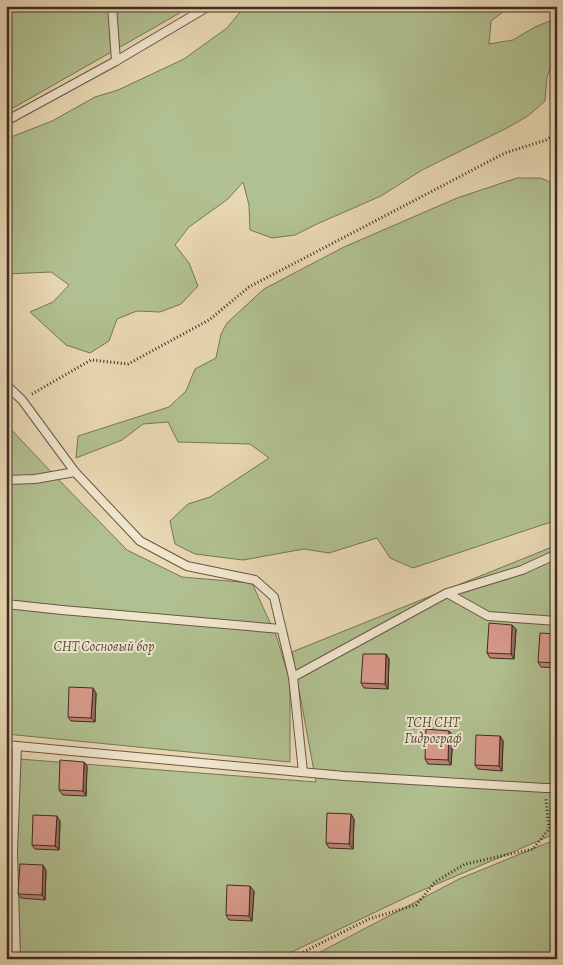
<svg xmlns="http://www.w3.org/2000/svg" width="563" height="965" viewBox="0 0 563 965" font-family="Alegreya,serif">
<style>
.green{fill:#b1c090;stroke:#777658}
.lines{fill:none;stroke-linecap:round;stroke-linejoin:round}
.service-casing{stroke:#685646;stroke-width:10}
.path{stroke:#3d2b21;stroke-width:3;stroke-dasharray:1 2.5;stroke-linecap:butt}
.service{stroke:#f0e6ce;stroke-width:8}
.wall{fill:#bb8478;stroke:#3d2b21}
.shaded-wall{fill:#986c61;stroke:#3d2b21}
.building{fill:#d99a8b;stroke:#3d2b21}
.labels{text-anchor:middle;stroke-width:4;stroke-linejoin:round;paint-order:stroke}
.park-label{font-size:14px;font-style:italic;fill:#544937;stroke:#f0e6ce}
</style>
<rect width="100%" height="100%" fill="#e8d8b3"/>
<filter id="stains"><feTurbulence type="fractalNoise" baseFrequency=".004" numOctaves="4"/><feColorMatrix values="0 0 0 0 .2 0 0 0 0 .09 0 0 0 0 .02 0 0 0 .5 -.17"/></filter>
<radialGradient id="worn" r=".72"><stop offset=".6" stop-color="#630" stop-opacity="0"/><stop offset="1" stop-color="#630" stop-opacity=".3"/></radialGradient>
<!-- green -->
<g class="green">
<polygon points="6,6 192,6 6,112"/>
<polygon points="245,6 511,6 491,21 489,44 513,40 535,27 557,18 557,56 555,56 547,77 545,101 528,116 507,128 422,170 381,196 317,224 295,235 272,238 250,230 249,205 243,182 228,199 189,227 175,245 189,263 198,286 181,304 160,312 137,311 117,319 109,341 90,353 66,345 30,312 53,302 69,285 51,272 6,274 6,139 52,121 95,97 118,90 184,59 227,28"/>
<polygon points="517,178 541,178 557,185 557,520 413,568 390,558 377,538 329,553 304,549 243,560 195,554 175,544 170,521 188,504 210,497 269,458 250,444 178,442 168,422 143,424 122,440 76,458 78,436 169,407 186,391 195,369 216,358 221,334 227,323 264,289 344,247 457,198"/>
<polygon points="6,424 54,475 127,550 182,577 252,583 277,638 290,682 290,762 6,734"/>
<polygon points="557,545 557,833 409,896 277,959 6,959 6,758 316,782 292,652"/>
<polygon points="557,839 557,959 307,959 459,879"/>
</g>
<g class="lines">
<defs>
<g id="service">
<polyline points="112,6 116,61"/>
<polyline points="6,121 116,61 209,6"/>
<polyline points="6,385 22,400 75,472 140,541 187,566 255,580 274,597 293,677 303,772"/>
<polyline points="6,480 35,479 75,472"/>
<polyline points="447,593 522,570 557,554"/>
<polyline points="6,604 62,610 281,629"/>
<polyline points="293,677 447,593 488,616 557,621"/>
<polyline points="6,745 344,776 545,788 557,788"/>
<polyline points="16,959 13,852 17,746"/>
</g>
</defs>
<!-- service casing -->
<use href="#service" class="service-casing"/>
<!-- path -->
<g class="path">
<polyline points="32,394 91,360 128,364 209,320 249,287 505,153 546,140 557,133"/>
<polyline points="291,959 315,946 369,919 416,905 435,882 465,864 533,849 549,829 546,799"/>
</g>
<!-- service -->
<use href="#service" class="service"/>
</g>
<!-- wall -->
<g class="wall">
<polygon points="512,625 516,629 514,659 490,658 487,653"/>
<polygon points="557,634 557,668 541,667 538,662"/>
<polygon points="386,654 389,659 388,689 364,688 361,683"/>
<polygon points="96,693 95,722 71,721 68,717"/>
<polygon points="453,735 451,765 428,764 425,759"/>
<polygon points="500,736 503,741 502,771 478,769 475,765"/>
<polygon points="84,762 87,766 86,796 63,795 59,790"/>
<polygon points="354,819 353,849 329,848 326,843"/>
<polygon points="60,821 59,850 35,849 32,845"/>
<polygon points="46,870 45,900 21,898 18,894"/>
<polygon points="254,891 252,921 229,920 226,915"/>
</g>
<!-- shaded-wall -->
<g class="shaded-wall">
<polygon points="512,625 516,629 514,659 511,654"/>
<polygon points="386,654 389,659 388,689 385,684"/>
<polygon points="93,688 96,693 95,722 91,718"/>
<polygon points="449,731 453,735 451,765 448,760"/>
<polygon points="500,736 503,741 502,771 499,766"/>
<polygon points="84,762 87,766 86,796 83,791"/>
<polygon points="351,814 354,819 353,849 349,844"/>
<polygon points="57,816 60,821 59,850 55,846"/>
<polygon points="43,865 46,870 45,900 42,895"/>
<polygon points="250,886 254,891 252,921 249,916"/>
</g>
<!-- building -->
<g class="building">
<polygon points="489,623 512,625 511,654 487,653"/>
<polygon points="540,633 557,634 557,663 538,662"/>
<polygon points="363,654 386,654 385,684 361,683"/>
<polygon points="69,687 93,688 91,718 68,717"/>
<polygon points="426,729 449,731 448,760 425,759"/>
<polygon points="476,735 500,736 499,766 475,765"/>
<polygon points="60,760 84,762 83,791 59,790"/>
<polygon points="327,813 351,814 349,844 326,843"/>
<polygon points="33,815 57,816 55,846 32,845"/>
<polygon points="20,864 43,865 42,895 18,894"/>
<polygon points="227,885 250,886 249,916 226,915"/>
</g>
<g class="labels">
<!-- park labels -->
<g class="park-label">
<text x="104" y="651">СНТ Сосновый бор</text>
<text x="433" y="727">ТСН СНТ<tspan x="433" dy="16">Гидрограф</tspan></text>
</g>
</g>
<!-- margin -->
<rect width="563" height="965" fill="none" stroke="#e8d8b3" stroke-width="25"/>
<rect x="8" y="8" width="548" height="950" fill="none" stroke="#3d2b21" stroke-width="2.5"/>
<rect x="12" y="12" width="538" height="940" fill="none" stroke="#3d2b21"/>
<rect width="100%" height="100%" filter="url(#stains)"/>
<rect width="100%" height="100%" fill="url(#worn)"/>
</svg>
